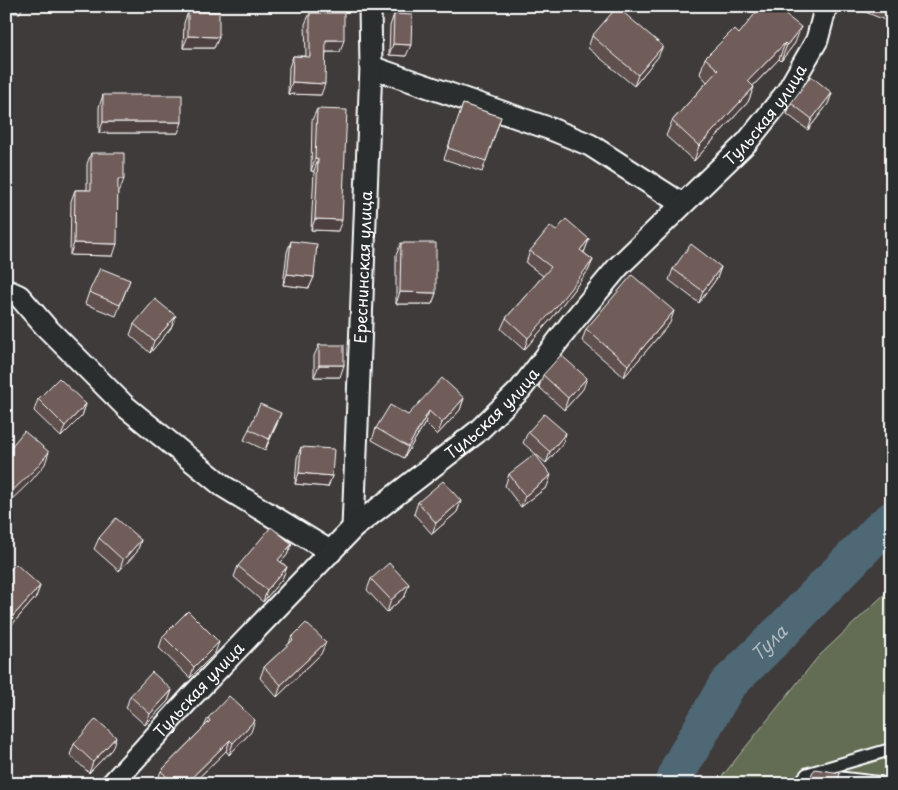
<svg xmlns="http://www.w3.org/2000/svg" width="898" height="790" viewBox="0 0 898 790" font-family="'Playpen Sans',sans-serif">
<style>
.green{fill:#646d53;stroke:#b2b6a9}
.lines{fill:none;stroke-linecap:round;stroke-linejoin:round}
.river{stroke:#4f6774;stroke-width:38}
.lane-casing{stroke:#fff;stroke-width:15}
.street-casing{stroke:#fff;stroke-width:25}
.lane{stroke:#2a2d2e;stroke-width:11}
.street{stroke:#2a2d2e;stroke-width:21}
.wall{fill:#5f504d;stroke:#fff}
.shaded-wall{fill:#4e413f;stroke:#fff}
.building{fill:#6f5d5a;stroke:#fff}
.labels{text-anchor:middle;stroke-width:4.5;stroke-linejoin:round;paint-order:stroke}
.street-label{font-size:16px;fill:#fff;stroke:#2a2d2e}
.water-label{font-size:18px;font-style:italic;fill:#b0bbc0;stroke:#2a2d2e}
</style>
<rect width="100%" height="100%" fill="#3f3b3b"/>
<filter id="ink" filterUnits="userSpaceOnUse"><feTurbulence type="fractalNoise" baseFrequency=".02" numOctaves="2"/><feDisplacementMap in="SourceGraphic" scale="10" xChannelSelector="R" yChannelSelector="G"/><feConvolveMatrix kernelMatrix="1 2 1 2 8 2 1 2 1" color-interpolation-filters="sRGB"/></filter>
<g filter="url(#ink)">
<!-- green -->
<polygon class="green" points="892,587 892,784 716,784 818,657"/>
<g class="lines">
<!-- river -->
<path class="river" id="s1" d="M674,784L680,767L727,685L785,628L883,527L892,520"/>
<defs>
<g id="lane">
<polyline points="824,776 891,784"/>
<polyline points="799,784 807,774 892,749"/>
</g>
<g id="street">
<polyline points="371,67 551,129 590,145 682,204"/>
<polyline points="6,290 19,296 45,326 126,407 223,486 331,552"/>
<path id="s2" d="M353,528L371,67L370,6"/>
<path id="s3" d="M112,784L192,696L353,528L477,432L520,390L574,320L618,267L747,142L787,92L817,40L826,6"/>
</g>
</defs>
<!-- lane casing -->
<use href="#lane" class="lane-casing"/>
<!-- street casing -->
<use href="#street" class="street-casing"/>
<!-- lane -->
<use href="#lane" class="lane"/>
<!-- street -->
<use href="#street" class="street"/>
</g>
<!-- wall -->
<g class="wall">
<polygon points="851,6 892,6 892,23"/>
<polygon points="188,12 219,37 214,48 183,48 184,23"/>
<polygon points="310,13 340,52 326,52 321,95 288,94 289,67 293,56 306,56 305,24"/>
<polygon points="394,14 406,56 389,55 390,26"/>
<polygon points="739,34 795,43 781,61 779,59 753,86 754,87 748,102 694,161 666,136 672,121 707,82 700,74 705,58"/>
<polygon points="592,36 658,57 634,86 588,48"/>
<polygon points="832,93 828,104 808,130 787,114 791,103"/>
<polygon points="103,95 178,133 99,133 99,107"/>
<polygon points="463,104 501,117 482,172 444,159"/>
<polygon points="317,109 338,231 311,230 314,171 311,171 312,120"/>
<polygon points="91,153 120,190 118,190 113,256 70,255 71,201 75,190 87,190 87,164"/>
<polygon points="556,231 589,239 585,250 584,253 593,260 588,271 552,318 524,350 501,329 506,318 543,276 526,263 530,251"/>
<polygon points="291,241 314,277 309,288 283,285 287,252"/>
<polygon points="401,243 436,293 432,304 396,304 396,255"/>
<polygon points="721,267 717,278 699,303 669,280 673,269"/>
<polygon points="130,280 116,316 85,304 89,292"/>
<polygon points="670,323 624,377 582,341 586,329"/>
<polygon points="134,324 171,328 150,353 130,335"/>
<polygon points="319,345 340,377 314,377 314,356"/>
<polygon points="543,375 583,389 564,410 539,387"/>
<polygon points="464,398 460,410 437,435 425,423 404,458 372,440 376,428 408,415"/>
<polygon points="38,399 86,404 82,416 61,437 34,411"/>
<polygon points="277,424 265,450 244,440 249,429"/>
<polygon points="528,432 566,433 562,445 546,463 523,443"/>
<polygon points="301,447 332,476 328,487 295,484 297,458"/>
<polygon points="509,474 547,487 521,507 505,486"/>
<polygon points="461,501 457,512 432,534 414,514 418,502"/>
<polygon points="99,538 141,540 137,552 119,571 94,549"/>
<polygon points="292,544 287,555 281,562 287,567 282,579 263,602 234,577 238,566"/>
<polygon points="6,574 40,586 36,597 9,628 6,625"/>
<polygon points="371,579 405,596 387,612 367,590"/>
<polygon points="163,636 215,653 190,678 159,648"/>
<polygon points="291,638 321,654 277,697 260,678 264,667 289,644"/>
<polygon points="172,690 168,701 145,725 126,708 130,696"/>
<polygon points="208,718 251,732 229,755 226,751 192,784 159,784 157,782 161,771 204,727"/>
<polygon points="74,744 112,749 89,773 70,755"/>
</g>
<!-- shaded-wall -->
<g class="shaded-wall">
<polygon points="6,6 23,6 20,13 6,13"/>
<polygon points="278,6 309,6 307,10 277,9"/>
<polygon points="801,27 795,43 781,61 787,45"/>
<polygon points="188,36 219,37 214,48 183,48"/>
<polygon points="326,40 344,40 340,52 322,52"/>
<polygon points="785,43 779,59 742,97 748,81"/>
<polygon points="393,44 411,45 406,56 389,55"/>
<polygon points="663,46 658,57 634,86 638,75"/>
<polygon points="292,82 325,84 321,95 288,94"/>
<polygon points="754,87 748,102 694,161 699,146"/>
<polygon points="832,93 828,104 808,130 812,119"/>
<polygon points="103,122 182,122 178,133 99,133"/>
<polygon points="315,159 318,159 314,171 311,171"/>
<polygon points="118,179 124,179 120,190 114,190"/>
<polygon points="315,219 342,220 338,231 311,230"/>
<polygon points="589,239 585,250 576,262 580,250"/>
<polygon points="74,243 117,244 113,256 70,255"/>
<polygon points="593,260 588,271 552,318 524,350 528,338"/>
<polygon points="721,267 717,278 699,303 703,291"/>
<polygon points="287,274 314,277 309,288 283,285"/>
<polygon points="400,292 436,293 432,304 396,304"/>
<polygon points="674,311 670,323 624,377 628,365"/>
<polygon points="176,316 171,328 150,353 154,341"/>
<polygon points="319,365 344,365 340,377 314,377"/>
<polygon points="587,378 583,389 564,410 568,398"/>
<polygon points="464,398 460,410 437,435 442,423"/>
<polygon points="86,404 82,416 61,437 65,426"/>
<polygon points="429,411 425,423 404,458 408,447"/>
<polygon points="281,413 277,424 265,450 269,439"/>
<polygon points="566,433 562,445 546,463 550,452"/>
<polygon points="49,452 45,464 32,480 6,505 6,497"/>
<polygon points="299,473 332,476 328,487 295,484"/>
<polygon points="551,475 547,487 521,507 525,496"/>
<polygon points="461,501 457,512 432,534 436,523"/>
<polygon points="141,540 137,552 119,571 123,560"/>
<polygon points="292,544 287,555 274,571 278,560"/>
<polygon points="287,567 282,579 263,602 267,590"/>
<polygon points="409,584 405,596 387,612 391,600"/>
<polygon points="40,586 36,597 9,628 13,616"/>
<polygon points="219,642 215,653 190,678 194,667"/>
<polygon points="326,642 321,654 277,697 281,685"/>
<polygon points="172,690 168,701 145,725 150,714"/>
<polygon points="255,720 251,732 229,755 233,743"/>
<polygon points="116,737 112,749 89,773 93,762"/>
<polygon points="230,740 226,751 192,784 185,784"/>
</g>
<!-- building -->
<g class="building">
<polygon points="761,6 774,6 801,27 787,45 785,43 748,81 754,87 699,146 672,121 718,70 705,58 734,29 739,34"/>
<polygon points="883,6 892,6 892,10"/>
<polygon points="617,7 663,46 638,75 592,36"/>
<polygon points="188,12 219,12 219,37 188,36"/>
<polygon points="310,13 344,13 344,40 326,40 325,84 292,82 293,56 310,57"/>
<polygon points="394,14 412,15 411,45 393,44"/>
<polygon points="811,76 832,93 812,119 791,103"/>
<rect x="103" y="95" width="79" height="27"/>
<polygon points="463,104 501,117 486,161 448,148"/>
<polygon points="317,109 347,110 342,220 315,219 318,159 315,159"/>
<polygon points="91,153 124,153 124,179 118,179 117,244 74,243 75,190 91,190"/>
<polygon points="566,219 589,239 580,250 593,260 556,307 528,338 506,318 551,267 530,251 550,226 556,231"/>
<polygon points="291,241 317,244 314,277 287,274"/>
<polygon points="401,243 436,243 436,293 400,292"/>
<polygon points="691,244 721,267 703,291 673,269"/>
<polygon points="100,268 130,280 120,305 89,292"/>
<polygon points="632,275 674,311 628,365 586,329"/>
<polygon points="155,299 176,316 154,341 134,324"/>
<rect x="319" y="345" width="25" height="20"/>
<polygon points="561,355 587,378 568,398 543,375"/>
<polygon points="59,378 86,404 65,426 38,399"/>
<polygon points="442,378 464,398 442,423 429,411 408,447 376,428 390,405 408,415"/>
<polygon points="260,404 281,413 269,439 249,429"/>
<polygon points="544,414 566,433 550,452 528,432"/>
<polygon points="24,431 49,452 36,468 6,497 6,453"/>
<polygon points="301,447 334,449 332,476 299,473"/>
<polygon points="535,454 551,475 525,496 509,474"/>
<polygon points="443,481 461,501 436,523 418,502"/>
<polygon points="116,518 141,540 123,560 99,538"/>
<polygon points="271,527 292,544 278,560 287,567 267,590 238,566"/>
<polygon points="389,563 409,584 391,600 371,579"/>
<polygon points="16,564 40,586 13,616 6,610 6,574"/>
<polygon points="188,611 219,642 194,667 163,636"/>
<polygon points="306,623 326,642 281,685 264,667 293,640 291,638"/>
<polygon points="152,672 172,690 150,714 130,696"/>
<polygon points="229,696 255,720 233,743 230,740 185,784 174,784 161,771 210,721 208,718"/>
<polygon points="96,719 116,737 93,762 74,744"/>
<polygon points="815,769 840,773 837,784 810,783 812,773"/>
</g>
</g>
<g class="labels">
<!-- street labels -->
<g class="street-label">
<text dy="6" stroke="none"><textPath href="#s3" startOffset="938">Тульская улица</textPath></text>
<text dy="6" stroke="none"><textPath href="#s2" startOffset="261">Ереснинская улица</textPath></text>
<text dy="6" stroke="none"><textPath href="#s3" startOffset="532">Тульская улица</textPath></text>
<text dy="6" stroke="none"><textPath href="#s3" startOffset="128">Тульская улица</textPath></text>
</g>
<!-- water labels -->
<g class="water-label">
<text dy="6" stroke="none"><textPath href="#s1" startOffset="172">Тула</textPath></text>
</g>
</g>
<!-- margin -->
<rect width="898" height="790" fill="none" stroke="#2a2d2e" stroke-width="25"/>
<rect x="12" y="12" width="873" height="765" fill="none" stroke="#fff" stroke-width="2" filter="url(#ink)"/>
</svg>
